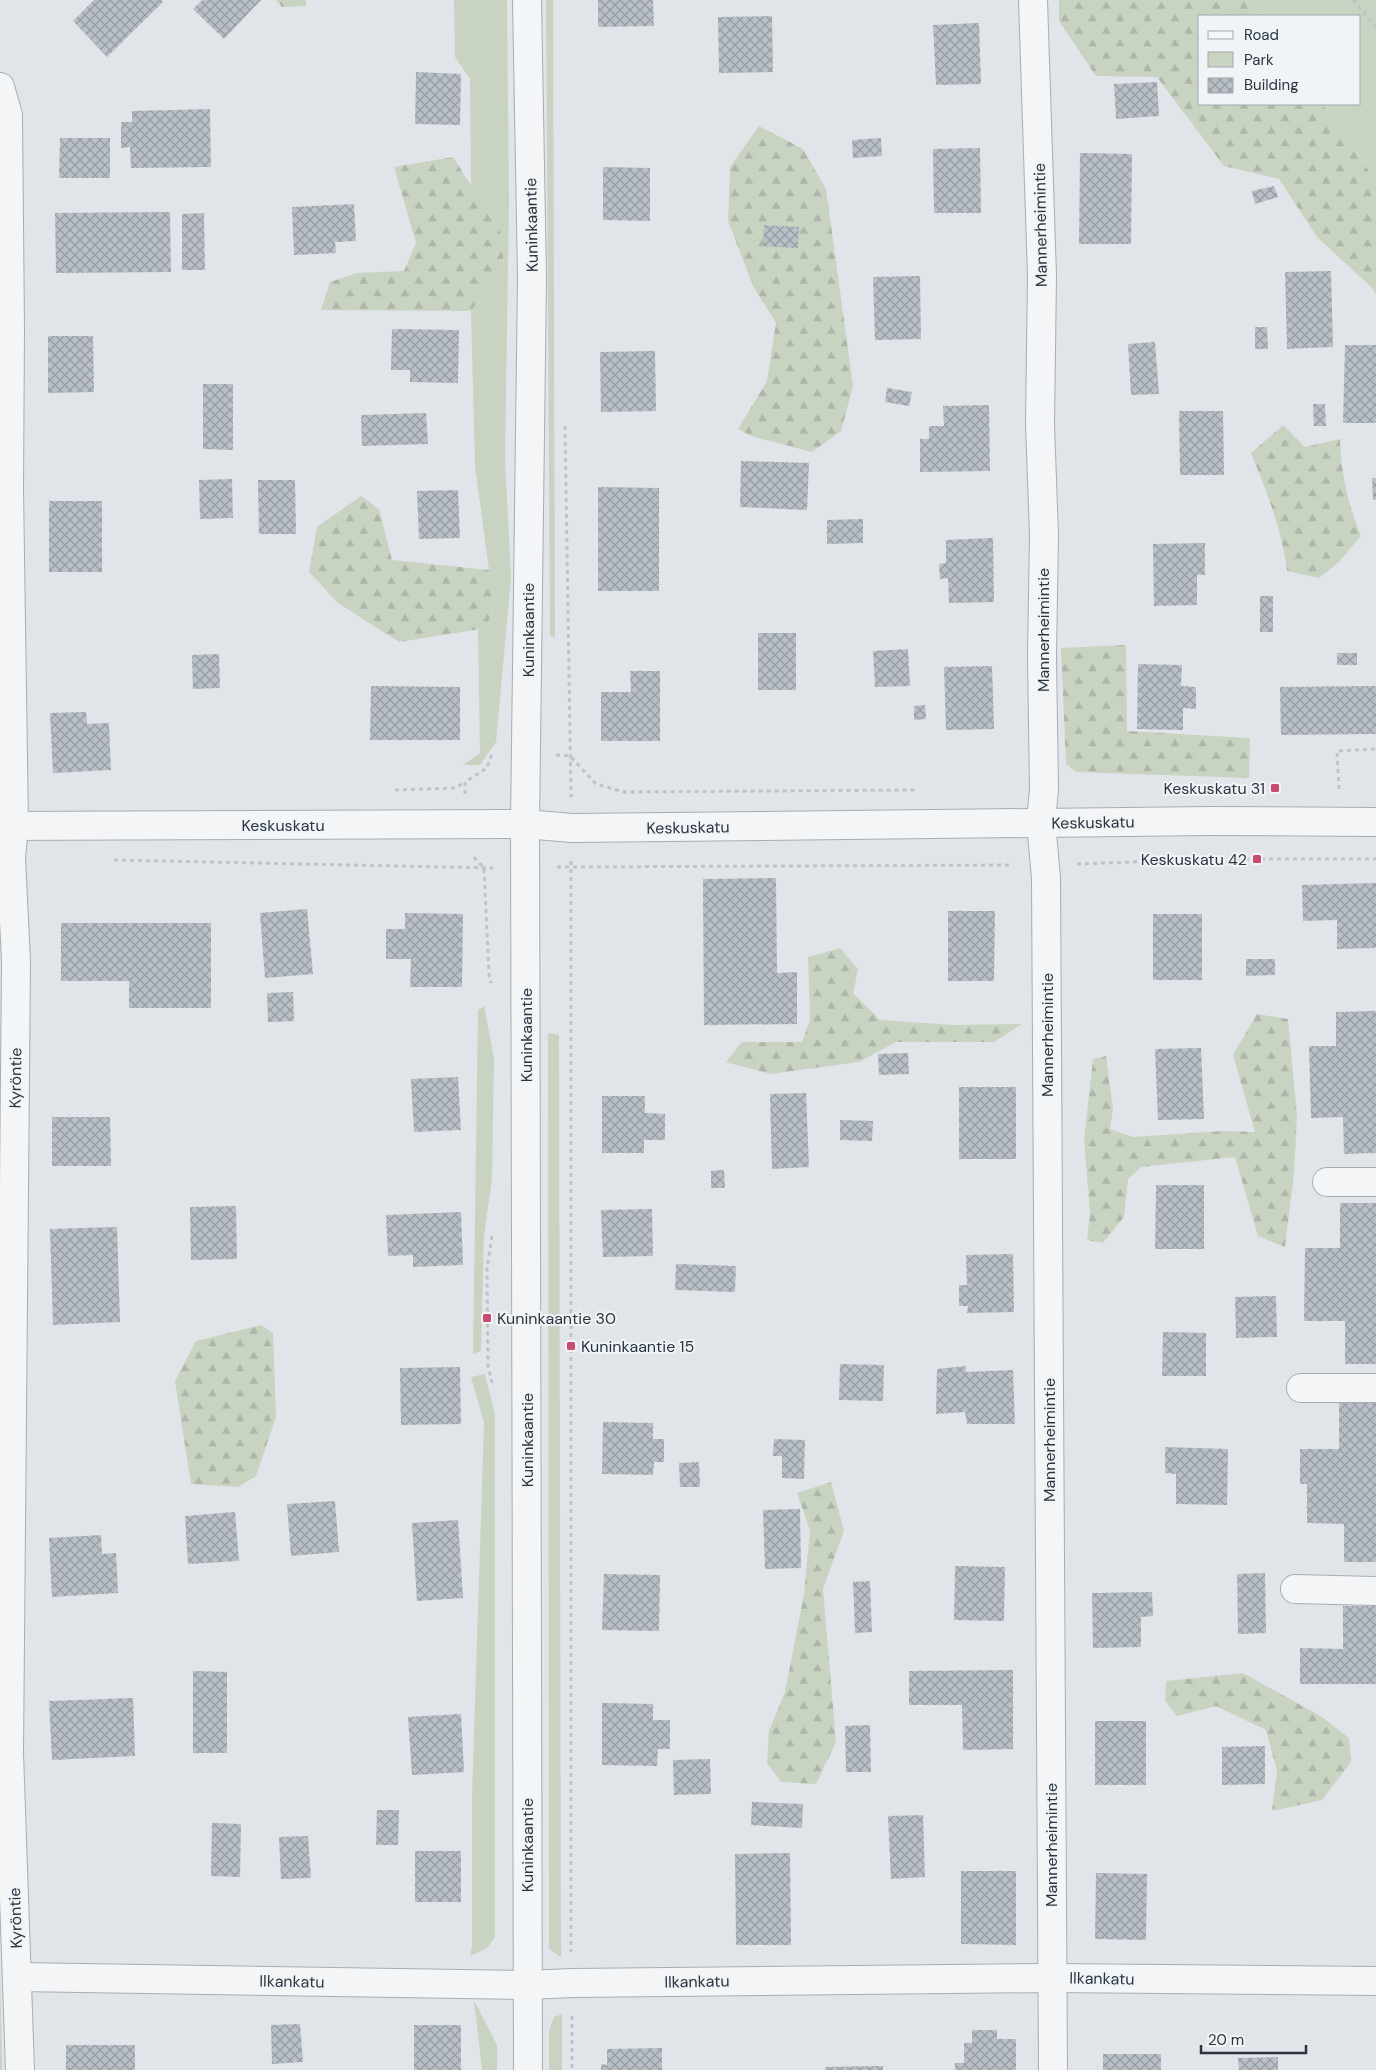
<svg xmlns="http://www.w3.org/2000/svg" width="1376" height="2070" viewBox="0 0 1376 2070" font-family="'DM Sans',sans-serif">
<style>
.green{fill:#c9d3c2}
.forest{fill:url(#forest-firs)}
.park{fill:url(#park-dots)}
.building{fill:url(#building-cross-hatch)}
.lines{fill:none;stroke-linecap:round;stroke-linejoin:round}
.minor-casing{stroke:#a6adb3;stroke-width:30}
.path{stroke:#bfc3c7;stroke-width:3;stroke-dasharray:4 4;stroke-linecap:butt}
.minor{stroke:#f3f5f7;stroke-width:28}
.poi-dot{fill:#c94b6f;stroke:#f0f4f7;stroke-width:2}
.labels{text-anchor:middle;stroke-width:4;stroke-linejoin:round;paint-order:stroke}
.street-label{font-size:16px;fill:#2a3540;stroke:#f0f4f7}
.poi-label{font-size:16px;fill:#2a3540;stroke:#f0f4f7;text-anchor:end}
</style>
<defs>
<pattern id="forest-firs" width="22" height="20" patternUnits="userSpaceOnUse" patternTransform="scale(1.25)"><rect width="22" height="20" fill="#c9d3c2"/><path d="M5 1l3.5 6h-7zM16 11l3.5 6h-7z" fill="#adb6a8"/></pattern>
<pattern id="park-dots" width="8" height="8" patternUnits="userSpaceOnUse" patternTransform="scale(1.25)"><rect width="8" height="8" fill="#c9d3c2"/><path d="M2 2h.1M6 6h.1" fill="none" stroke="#adb6a8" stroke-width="1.8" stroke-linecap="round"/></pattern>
<pattern id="building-cross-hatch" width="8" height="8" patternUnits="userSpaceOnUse" patternTransform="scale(1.25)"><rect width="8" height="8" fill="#b8bfc6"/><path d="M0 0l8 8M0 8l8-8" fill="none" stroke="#969ca2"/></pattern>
</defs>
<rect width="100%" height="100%" fill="#e1e5e9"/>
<!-- green -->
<g class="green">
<polygon points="454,0 507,0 509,201 505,460 511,578 496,742 480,765 463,765 480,753 478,630 487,628 498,589 489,570 475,466 471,311 504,266 501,233 471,185 470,79 455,57"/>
<polygon points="546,0 553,0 555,637 550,636"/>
<polygon points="1248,0 1376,0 1376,181 1322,104 1360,104 1360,16 1259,16"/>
<polygon points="484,1006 494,1058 492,1179 484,1236 481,1351 473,1354 478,1010"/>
<polygon points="548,1033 559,1035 561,1957 549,1949"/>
<polygon points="485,1374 495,1414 495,1937 486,1949 470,1956 472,1947 472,1795 484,1423 471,1377"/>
<polygon points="474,2000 497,2045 497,2070 482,2070"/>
<polygon points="562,2014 562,2070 549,2070 549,2031 554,2017"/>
</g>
<!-- forest -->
<g class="forest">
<polygon points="276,0 306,0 306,6 282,7"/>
<polygon points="1059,0 1248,0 1259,16 1200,16 1200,104 1322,104 1376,181 1376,294 1371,287 1317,237 1279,179 1224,166 1157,77 1096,76 1059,21"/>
<polygon points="759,126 803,149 826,189 853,386 841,431 812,452 751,436 738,429 767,381 776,323 754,288 728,221 730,167"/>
<polygon points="453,157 501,233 504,266 471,311 321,310 330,282 357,273 404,271 416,243 394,167"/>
<path d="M1283,425L1305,447L1340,439C1341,473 1348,505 1361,536L1339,562L1319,578L1287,571C1282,530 1267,492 1251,453Z"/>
<polygon points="361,496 379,509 392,560 489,570 498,589 487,628 399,642 338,603 309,572 317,527"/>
<polygon points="1126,645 1127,731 1250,738 1249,778 1076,772 1066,764 1061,648"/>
<polygon points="840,948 858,969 853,993 880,1020 954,1025 1022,1024 994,1042 896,1042 859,1062 771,1074 726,1062 742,1042 802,1042 810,1020 808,957"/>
<polygon points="1257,1014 1288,1019 1297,1116 1294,1174 1285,1247 1258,1236 1235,1157 1141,1167 1128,1179 1124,1217 1103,1243 1087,1240 1090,1212 1084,1139 1093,1059 1106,1056 1113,1109 1110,1129 1133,1137 1223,1131 1255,1132 1233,1055"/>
<polygon points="261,1325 273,1333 276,1417 256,1476 238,1487 191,1484 175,1381 196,1341"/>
<polygon points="831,1482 844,1531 823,1589 836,1742 816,1784 781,1782 767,1763 769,1731 785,1692 804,1594 810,1530 797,1493"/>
<polygon points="1243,1673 1322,1717 1349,1738 1351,1762 1322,1800 1272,1811 1277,1771 1266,1730 1216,1706 1177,1716 1165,1701 1166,1681"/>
</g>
<!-- park -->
<polygon class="park" points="0,1963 2,2070 0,2070"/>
<!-- building -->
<g class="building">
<polygon points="94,0 161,0 163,2 107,57 73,21"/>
<polygon points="202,0 261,0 224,39 193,9"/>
<polygon points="598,0 653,0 654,26 598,27"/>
<polygon points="772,16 773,72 719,73 718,17"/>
<polygon points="979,23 981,84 936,85 933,25"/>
<polygon points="416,72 461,74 460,125 415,124"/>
<polygon points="1157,82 1159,116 1116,119 1114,84"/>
<polygon points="210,109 211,167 131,168 130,147 121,148 121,122 132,122 132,111"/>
<polygon points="60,138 110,138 110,178 59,178"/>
<polygon points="881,138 882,156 853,158 852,140"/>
<polygon points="980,148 981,213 934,213 933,149"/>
<polygon points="1080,153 1132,154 1131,244 1079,244"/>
<polygon points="603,167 650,168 650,221 603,220"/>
<polygon points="1274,186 1278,197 1255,204 1252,191"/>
<polygon points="354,204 356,241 335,242 336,253 294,255 292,207"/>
<polygon points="170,212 171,272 56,273 55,213"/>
<polygon points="204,213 205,270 182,270 182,214"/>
<polygon points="764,225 799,227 798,248 763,246"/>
<polygon points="1331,271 1333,347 1287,349 1285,272"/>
<polygon points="920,276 921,339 875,340 873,277"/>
<polygon points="1255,327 1267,327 1268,349 1255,349"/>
<polygon points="392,329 459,330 458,383 410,382 410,370 391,370"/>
<polygon points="48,336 93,336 94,392 48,393"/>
<polygon points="1155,342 1159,394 1131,395 1128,344"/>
<polygon points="1345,345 1376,345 1376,423 1343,423"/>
<polygon points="655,351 656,411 601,412 600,352"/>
<polygon points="203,384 233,384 233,450 203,449"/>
<polygon points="887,388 912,392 909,406 885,402"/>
<polygon points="1313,404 1325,404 1326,426 1314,426"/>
<polygon points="989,405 990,471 920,472 920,439 929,439 929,426 944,426 943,406"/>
<polygon points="1179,411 1223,411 1224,475 1180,475"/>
<polygon points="426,413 428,444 362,446 361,415"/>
<polygon points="741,461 809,463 807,510 740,507"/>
<polygon points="1372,478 1376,478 1376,500 1373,500"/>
<polygon points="232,479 233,518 200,519 199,480"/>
<polygon points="258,480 295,480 296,534 259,534"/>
<polygon points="598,487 659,488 659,591 598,591"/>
<polygon points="458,490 460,538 419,539 417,491"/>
<rect x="49" y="501" width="53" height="71"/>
<polygon points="863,519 863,543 827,544 827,520"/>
<polygon points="993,538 994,602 949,603 948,578 940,579 939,564 946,563 946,540"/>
<polygon points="1205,543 1205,575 1197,575 1197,605 1154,606 1153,544"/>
<rect x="1260" y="596" width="13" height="36"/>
<rect x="758" y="633" width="38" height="57"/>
<polygon points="908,649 910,686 875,687 873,651"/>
<rect x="1337" y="653" width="20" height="12"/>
<polygon points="219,654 220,688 193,689 192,655"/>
<polygon points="1138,664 1182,665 1181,686 1196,687 1196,709 1183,708 1183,730 1137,729"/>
<polygon points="992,666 994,729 946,730 944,667"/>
<polygon points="630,671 660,671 660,741 601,741 601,692 631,692"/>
<polygon points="371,686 460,687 460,740 370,740"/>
<polygon points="1376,686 1376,734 1281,735 1280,687"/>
<polygon points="925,705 926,719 914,720 914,706"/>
<polygon points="86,712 87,724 109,723 111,770 53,773 50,713"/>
<polygon points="776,878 777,973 797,972 797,1024 704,1025 703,879"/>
<polygon points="1376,883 1376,948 1337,949 1337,920 1303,921 1302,885"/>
<polygon points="307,909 313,974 265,978 260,913"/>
<polygon points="948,911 995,911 994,981 948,981"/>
<polygon points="405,913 463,914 462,987 410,987 411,959 386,959 386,929 405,929"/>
<rect x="1153" y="914" width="49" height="66"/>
<polygon points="61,923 211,923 211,1008 129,1008 129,981 61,981"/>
<polygon points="1246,959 1275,959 1275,975 1246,976"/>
<polygon points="293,992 294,1021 268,1022 267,993"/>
<polygon points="1376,1011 1376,1153 1344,1154 1343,1117 1311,1118 1309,1046 1336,1046 1336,1012"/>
<polygon points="1201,1048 1204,1119 1158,1120 1155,1049"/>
<polygon points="908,1053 909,1074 879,1075 878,1054"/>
<polygon points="458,1077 461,1130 414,1132 411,1079"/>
<rect x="959" y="1087" width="57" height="72"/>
<polygon points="806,1093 809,1167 772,1169 770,1094"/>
<polygon points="602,1096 645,1096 645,1113 665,1114 665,1140 644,1140 644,1153 602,1153"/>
<polygon points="52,1117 110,1117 111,1166 52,1166"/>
<polygon points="840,1120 873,1121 872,1141 840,1140"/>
<polygon points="724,1170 725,1188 711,1188 711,1171"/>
<polygon points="1156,1185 1204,1185 1204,1249 1155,1249"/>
<polygon points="1340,1203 1376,1203 1376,1364 1345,1364 1345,1321 1304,1321 1305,1248 1340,1248"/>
<polygon points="236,1206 237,1259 191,1260 190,1207"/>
<polygon points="652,1209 653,1256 603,1257 601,1210"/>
<polygon points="461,1212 463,1265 413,1267 413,1255 388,1256 386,1215"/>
<polygon points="117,1227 120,1322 53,1325 50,1229"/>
<polygon points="1013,1254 1014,1312 967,1313 968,1306 959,1306 959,1285 967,1285 966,1255"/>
<polygon points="676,1264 736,1266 735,1292 675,1290"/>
<polygon points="1276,1296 1277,1337 1236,1338 1235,1297"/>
<polygon points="1163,1332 1206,1333 1206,1376 1162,1376"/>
<polygon points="840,1364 884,1365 883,1401 839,1400"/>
<polygon points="966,1366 966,1372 1013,1370 1015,1424 967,1424 965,1412 936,1414 937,1369"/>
<polygon points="460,1367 461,1424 401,1425 400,1368"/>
<polygon points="1339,1402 1376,1402 1376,1562 1344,1562 1344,1524 1307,1523 1307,1484 1300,1484 1300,1449 1339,1449"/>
<polygon points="603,1422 653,1423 653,1439 664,1439 664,1462 654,1462 653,1475 602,1474"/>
<polygon points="774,1439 805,1440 804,1479 782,1478 782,1456 773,1456"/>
<polygon points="1165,1447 1228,1449 1227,1505 1176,1504 1176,1474 1165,1473"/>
<polygon points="699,1462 700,1487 680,1487 679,1463"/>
<polygon points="335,1501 339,1552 291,1556 287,1504"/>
<polygon points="800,1509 801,1568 765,1569 763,1510"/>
<polygon points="235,1512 239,1561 188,1564 185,1516"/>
<polygon points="458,1520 463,1598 417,1601 412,1523"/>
<polygon points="101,1535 102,1554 116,1553 118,1593 52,1597 49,1538"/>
<polygon points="955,1566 1005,1567 1004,1621 954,1620"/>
<polygon points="1265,1573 1266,1633 1238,1634 1237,1574"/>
<polygon points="604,1574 660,1575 659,1631 602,1630"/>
<polygon points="870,1581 872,1632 855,1633 853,1582"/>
<polygon points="1152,1592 1153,1616 1141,1617 1141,1647 1093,1648 1092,1593"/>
<polygon points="1343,1606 1376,1606 1376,1684 1300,1684 1300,1648 1343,1649"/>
<polygon points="1013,1670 1013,1749 963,1750 962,1705 909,1705 909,1671"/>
<polygon points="193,1671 227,1672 227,1753 193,1753"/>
<polygon points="133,1698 135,1756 52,1760 49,1701"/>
<polygon points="602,1703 653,1704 653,1720 670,1720 670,1749 658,1749 657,1766 602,1765"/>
<polygon points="461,1714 464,1772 412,1775 408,1717"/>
<rect x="1095" y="1721" width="51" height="64"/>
<polygon points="870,1725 871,1772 846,1772 845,1726"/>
<polygon points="1265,1746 1265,1784 1222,1785 1222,1747"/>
<polygon points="710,1759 711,1794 674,1795 673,1760"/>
<polygon points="752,1802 803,1804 802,1828 751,1825"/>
<polygon points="377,1810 399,1810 398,1845 376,1845"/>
<polygon points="923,1815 925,1877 891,1879 888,1816"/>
<polygon points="212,1823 241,1824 240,1877 211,1876"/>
<polygon points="308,1836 311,1878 281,1879 279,1837"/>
<rect x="415" y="1851" width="46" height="51"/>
<polygon points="790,1853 791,1945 736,1945 735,1854"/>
<polygon points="961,1871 1016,1871 1016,1945 961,1944"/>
<polygon points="1096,1873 1147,1874 1146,1940 1095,1939"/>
<polygon points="300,2024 303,2062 272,2064 271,2025"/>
<rect x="414" y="2025" width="47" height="45"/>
<polygon points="972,2030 997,2030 997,2039 1016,2039 1016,2070 955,2070 955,2063 964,2063 964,2043 972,2043"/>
<rect x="66" y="2045" width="69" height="25"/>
<polygon points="662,2048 662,2070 601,2070 601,2064 607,2065 607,2049"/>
<rect x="1103" y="2054" width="58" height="16"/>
<polygon points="1278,2057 1278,2070 1239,2070 1238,2058"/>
<polygon points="883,2066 883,2070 825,2070 825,2067"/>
</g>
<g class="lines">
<defs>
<g id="minor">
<polyline points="527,0 532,277 525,824 528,2070"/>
<polyline points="1033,0 1042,276 1040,424 1044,535 1042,656 1044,789 1041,822 1046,878 1053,2070"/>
<polyline points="0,87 8,115 10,329 9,489 14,826 11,858 16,962 9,1753 20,2070"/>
<polyline points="0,826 525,824 572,828 1211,821 1376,822"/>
<polyline points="1327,1182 1376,1182"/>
<polyline points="1301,1388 1376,1388"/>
<polyline points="1295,1589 1376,1591"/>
<polyline points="17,1977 527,1985 572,1983 1052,1978 1376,1981"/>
</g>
</defs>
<!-- minor casing -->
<use href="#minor" class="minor-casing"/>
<!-- path -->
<g class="path">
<polyline points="1353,0 1376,28"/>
<polyline points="565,426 571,797"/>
<polyline points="556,755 570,756 596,784 624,792 915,790"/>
<polyline points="1339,789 1337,751 1376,749"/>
<polyline points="395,790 456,788 464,782"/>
<polyline points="465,794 465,782 487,768 492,753"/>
<polyline points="474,857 484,868 489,974 491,983"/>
<polyline points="114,860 493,868"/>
<polyline points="571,861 571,1952"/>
<polyline points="1077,864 1217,859 1376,859"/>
<polyline points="557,867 1013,865"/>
<polyline points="492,1236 487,1268 488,1366 492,1383"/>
<polyline points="572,2016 572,2070"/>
</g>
<!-- minor -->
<use href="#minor" class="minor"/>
</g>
<!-- markers -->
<g class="poi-dot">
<rect x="1270" y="783" width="10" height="10" rx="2.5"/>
<rect x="1252" y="854" width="10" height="10" rx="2.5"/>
<rect x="482" y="1313" width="10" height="10" rx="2.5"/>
<rect x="566" y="1341" width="10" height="10" rx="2.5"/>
</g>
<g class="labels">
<!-- street labels -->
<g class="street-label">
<text transform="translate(531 225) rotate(-91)" y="6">Kuninkaantie</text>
<text transform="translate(1040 225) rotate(-91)" y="6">Mannerheimintie</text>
<text transform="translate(528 630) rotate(-90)" y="6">Kuninkaantie</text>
<text transform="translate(1043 630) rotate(-90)" y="6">Mannerheimintie</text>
<text transform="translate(1093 822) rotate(-1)" y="6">Keskuskatu</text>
<text x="283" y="831">Keskuskatu</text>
<text transform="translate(688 827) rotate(-1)" y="6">Keskuskatu</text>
<text transform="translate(526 1035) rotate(-90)" y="6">Kuninkaantie</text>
<text transform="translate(1047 1035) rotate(-90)" y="6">Mannerheimintie</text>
<text transform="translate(15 1078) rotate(-89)" y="6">Kyröntie</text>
<text transform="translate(527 1440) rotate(-90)" y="6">Kuninkaantie</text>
<text transform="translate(1049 1440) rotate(-90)" y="6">Mannerheimintie</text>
<text transform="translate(527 1845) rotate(-90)" y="6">Kuninkaantie</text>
<text transform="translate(1051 1845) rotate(-90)" y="6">Mannerheimintie</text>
<text transform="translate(15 1918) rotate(-92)" y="6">Kyröntie</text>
<text transform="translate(1102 1978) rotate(1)" y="6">Ilkankatu</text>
<text transform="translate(292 1981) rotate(1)" y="6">Ilkankatu</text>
<text transform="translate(697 1981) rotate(-1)" y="6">Ilkankatu</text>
</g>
<!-- poi labels -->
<g class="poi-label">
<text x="1265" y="794">Keskuskatu 31</text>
<text x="1247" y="865">Keskuskatu 42</text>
<text x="497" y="1324" text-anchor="start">Kuninkaantie 30</text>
<text x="581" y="1352" text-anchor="start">Kuninkaantie 15</text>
</g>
</g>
<!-- legend -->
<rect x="1198" y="15" width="162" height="90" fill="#f0f4f7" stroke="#a1a8ae"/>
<rect x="1208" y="31" width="25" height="8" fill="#f3f5f7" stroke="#a1a8ae"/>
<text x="1244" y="40" font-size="15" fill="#2a3540">Road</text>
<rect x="1208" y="52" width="25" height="15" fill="#c9d3c2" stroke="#a1a8ae"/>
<text x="1244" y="65" font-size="15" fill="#2a3540">Park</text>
<rect x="1208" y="78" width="25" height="15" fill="url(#building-cross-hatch)" stroke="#a1a8ae"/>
<text x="1244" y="90" font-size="15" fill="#2a3540">Building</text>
<!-- scale -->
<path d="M1201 2045v8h105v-8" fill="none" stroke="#2a3540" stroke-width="2.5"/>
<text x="1208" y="2045" font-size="15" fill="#2a3540" stroke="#f0f4f7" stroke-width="4" paint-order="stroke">20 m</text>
</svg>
